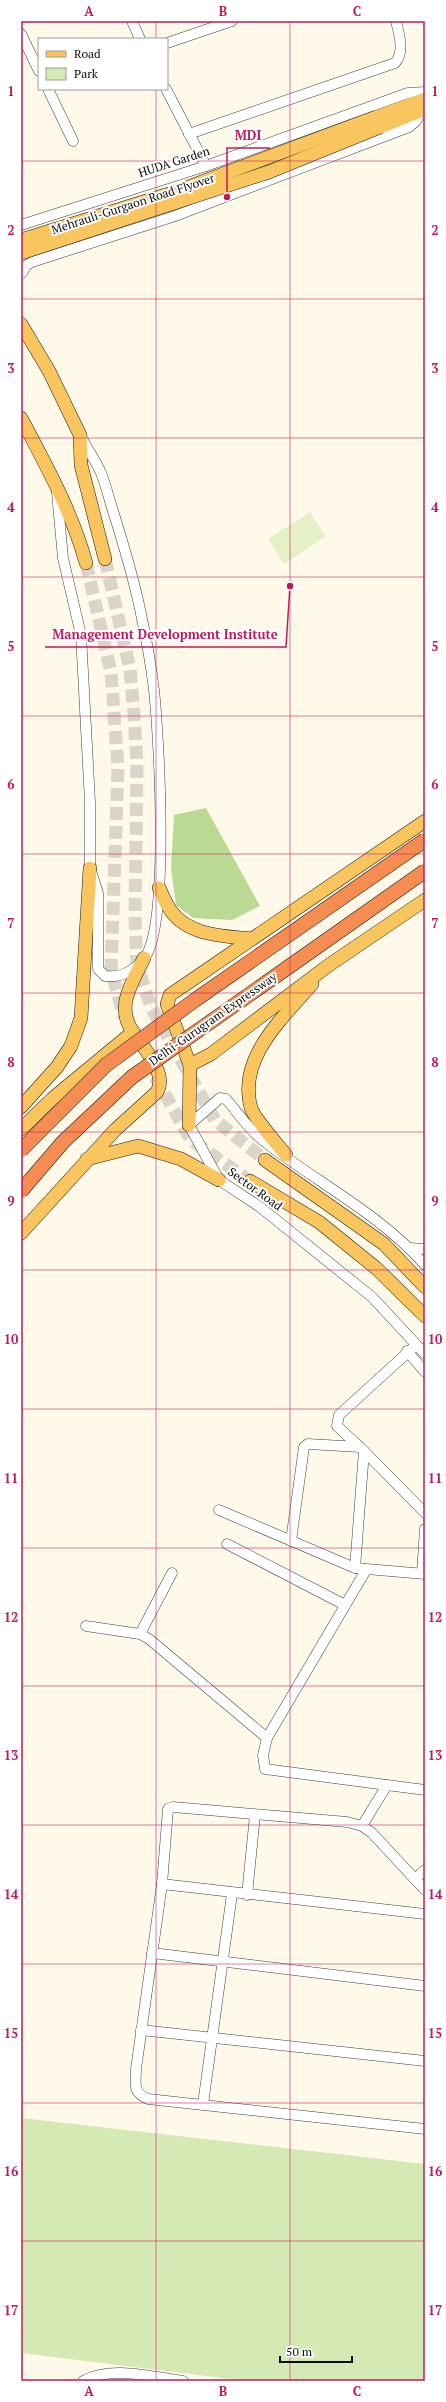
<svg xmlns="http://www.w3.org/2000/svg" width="446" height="2402" viewBox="0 0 446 2402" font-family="'PT Serif',serif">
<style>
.green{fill:#d4e9b4}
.forest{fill:#bad993}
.pitch{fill:#e5f0c6}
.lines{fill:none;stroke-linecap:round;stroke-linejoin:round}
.major-tunnel{stroke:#dad5c8;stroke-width:13;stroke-dasharray:13 6;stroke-linecap:butt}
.minor-casing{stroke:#3e3e3e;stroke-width:11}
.major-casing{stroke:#1c1c1c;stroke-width:14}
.minor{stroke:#fff;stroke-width:10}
.major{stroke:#f9c55f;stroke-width:13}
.major-bridge-casing{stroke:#1c1c1c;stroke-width:14;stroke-linecap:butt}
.highway-bridge-casing{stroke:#1c1c1c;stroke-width:15;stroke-linecap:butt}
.major-bridge{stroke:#f9c55f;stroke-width:13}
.highway-bridge{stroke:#f58c51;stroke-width:14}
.grid{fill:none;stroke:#c2185b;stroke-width:1;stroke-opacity:0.55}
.labels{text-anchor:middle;stroke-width:4;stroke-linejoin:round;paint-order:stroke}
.street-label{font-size:12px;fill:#0b0b0b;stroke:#fff}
.leader{fill:none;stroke:#c2185b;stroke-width:1.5}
.callout-dot{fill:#c2185b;stroke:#fff;stroke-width:1.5}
.callout-label{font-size:13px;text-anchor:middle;font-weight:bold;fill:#c2185b;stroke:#fff;stroke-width:4;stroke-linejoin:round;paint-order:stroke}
.neatline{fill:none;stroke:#c2185b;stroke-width:1.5}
.grid-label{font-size:13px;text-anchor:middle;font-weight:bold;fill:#c2185b}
</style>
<rect width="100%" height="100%" fill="#fff9e9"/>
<!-- green -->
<polygon class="green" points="21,2118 425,2164 425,2381 247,2381 21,2353"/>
<!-- forest -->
<polygon class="forest" points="206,808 260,906 232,920 193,918 176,905 171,868 174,815"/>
<!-- pitch -->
<polygon class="pitch" points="310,512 326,536 284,564 268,539"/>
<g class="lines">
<!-- major-tunnel -->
<g class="major-tunnel">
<polyline points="105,559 130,669 134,714 137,764 135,919 137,965 151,1007 215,1120 265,1160"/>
<polyline points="86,563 111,672 118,768 111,970 124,1017"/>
<polyline points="155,1077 191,1140 250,1181"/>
</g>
<defs>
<g id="minor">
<polyline points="132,21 140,39"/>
<polyline points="21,34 39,71"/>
<polyline points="167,43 232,21"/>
<polyline points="48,89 73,141"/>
<polyline points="166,89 206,166"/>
<path d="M189,134L395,63C405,52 399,34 396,21"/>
<polyline points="21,225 206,166 408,93 425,92"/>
<polyline points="21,274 27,265 32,262 175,216 409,127 416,121 422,110"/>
<path d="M57,493L63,558L81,635L90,802V868L98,893V969L105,976C121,978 133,972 144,959C170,926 159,737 154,690C151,666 147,642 142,619C135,582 124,546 113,511C109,499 106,485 101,473C96,461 87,449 81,436"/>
<polyline points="410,1248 425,1249"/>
<path d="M425,1265C380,1214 318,1183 265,1142C250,1131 238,1113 226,1099L220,1098L189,1125L219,1180L260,1207L372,1297L425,1354"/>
<polyline points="416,1345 339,1415 337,1426 364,1451 425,1513"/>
<polyline points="407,1351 425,1372"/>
<polyline points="219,1510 355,1568 425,1574"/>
<polyline points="291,1541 304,1447 308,1444 360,1447"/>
<polyline points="227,1544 345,1605"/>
<polyline points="355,1568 364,1451"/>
<polyline points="366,1570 267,1738 263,1755 265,1769 425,1790"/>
<polyline points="422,1573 425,1529"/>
<polyline points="86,1626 140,1634 149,1639 267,1738"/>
<polyline points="140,1634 172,1573"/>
<polyline points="362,1826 387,1785"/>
<polyline points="415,1879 425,1870"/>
<polyline points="162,1884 425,1914"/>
<path d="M425,1890L372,1833L362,1826L347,1822L173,1807L168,1809L162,1884L136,2069C136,2085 132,2092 148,2099L425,2129"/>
<polyline points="247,1895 255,1815"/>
<polyline points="152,1953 425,1986"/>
<polyline points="141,2030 425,2061"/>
<polyline points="203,2104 232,1894"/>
<path d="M83,2381C111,2365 152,2377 183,2381"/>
</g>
<g id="major">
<polyline points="376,117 425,99"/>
<polyline points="380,127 425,109"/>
<polyline points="21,324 49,371 80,435 81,465 105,559"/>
<path d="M21,418C46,465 72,512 86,563"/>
<path d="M159,888C163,896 166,904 171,911C189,936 224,936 252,939"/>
<path d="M133,1032C115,1007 132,983 144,958"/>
<polyline points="190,1065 211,1054 329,965 425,900"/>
<polyline points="21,1107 57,1067 71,1046 81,1018 90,868"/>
<polyline points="189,1125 190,1065 167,1004 170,995 425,821"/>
<path d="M21,1129L52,1099L133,1032C143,1048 168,1073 157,1092L115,1130L21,1233"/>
<path d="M286,1155C278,1145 254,1118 251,1108C237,1058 283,1018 312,984"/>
<polyline points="87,1159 138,1146 181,1159 219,1180"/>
<polyline points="265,1160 384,1244 425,1287"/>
<polyline points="250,1181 319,1222 376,1268 425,1316"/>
</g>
</defs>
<!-- minor casing -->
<use href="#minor" class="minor-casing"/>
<!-- major casing -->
<use href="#major" class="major-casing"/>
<!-- minor -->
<use href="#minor" class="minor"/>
<!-- major -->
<use href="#major" class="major"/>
<defs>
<g id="major-bridge">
<polyline points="21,240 172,193 376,117"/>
<polyline points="21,253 269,172 380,127"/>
</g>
<g id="highway-bridge">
<polyline points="21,1150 106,1065 195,1000 425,840"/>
<polyline points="21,1191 63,1142 132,1077 425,871"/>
</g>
</defs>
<!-- major-bridge casing -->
<use href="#major-bridge" class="major-bridge-casing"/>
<!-- highway-bridge casing -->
<use href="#highway-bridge" class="highway-bridge-casing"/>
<!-- major-bridge -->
<use href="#major-bridge" class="major-bridge"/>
<!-- highway-bridge -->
<use href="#highway-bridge" class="highway-bridge"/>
</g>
<!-- grid -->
<path class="grid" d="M156,21V39M290,21V2381M156,89V2381M21,161H425M21,299H425M21,438H425M21,577H425M21,716H425M21,854H425M21,993H425M21,1132H425M21,1270H425M21,1409H425M21,1548H425M21,1686H425M21,1825H425M21,1964H425M21,2103H425M21,2241H425"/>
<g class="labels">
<!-- street labels -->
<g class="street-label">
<text transform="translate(174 162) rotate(-18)" y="4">HUDA Garden</text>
<text transform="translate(133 204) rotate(-18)" y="4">Mehrauli-Gurgaon Road Flyover</text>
<text transform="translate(213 1019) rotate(-35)" y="4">Delhi-Gurugram Expressway</text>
<text transform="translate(255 1189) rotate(36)" y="4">Sector Road</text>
</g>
</g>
<!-- callouts -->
<path class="leader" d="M227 197L227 148H270M290 586L286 647H45"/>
<g class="callout-dot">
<circle cx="227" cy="197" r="4"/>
<circle cx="290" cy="586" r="4"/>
</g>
<g class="callout-label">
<text x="248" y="140">MDI</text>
<text x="165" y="639">Management Development Institute</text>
</g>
<!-- border -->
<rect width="446" height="2402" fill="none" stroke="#ffffff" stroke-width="44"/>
<!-- legend -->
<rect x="38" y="38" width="130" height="52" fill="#ffffff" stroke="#9d9d9d"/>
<rect x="46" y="51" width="20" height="6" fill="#f9c55f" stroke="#9d9d9d"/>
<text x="74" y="58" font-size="12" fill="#0b0b0b">Road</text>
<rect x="46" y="68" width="20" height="12" fill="#d4e9b4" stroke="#9d9d9d"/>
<text x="74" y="78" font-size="12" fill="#0b0b0b">Park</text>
<!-- scale -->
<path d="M280 2356v6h72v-6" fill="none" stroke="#0b0b0b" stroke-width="2"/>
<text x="286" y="2356" font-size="12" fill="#0b0b0b" stroke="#ffffff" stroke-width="3" paint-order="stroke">50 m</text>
<rect x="22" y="22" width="402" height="2358" class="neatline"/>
<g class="grid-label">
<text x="89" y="16">A</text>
<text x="223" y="16">B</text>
<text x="357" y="16">C</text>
<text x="11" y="96">1</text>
<text x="435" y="96">1</text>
<text x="11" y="235">2</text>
<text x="435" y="235">2</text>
<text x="11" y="373">3</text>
<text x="435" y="373">3</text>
<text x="11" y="512">4</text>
<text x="435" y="512">4</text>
<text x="11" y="651">5</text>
<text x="435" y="651">5</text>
<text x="11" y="789">6</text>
<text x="435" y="789">6</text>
<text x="11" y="928">7</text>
<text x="435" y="928">7</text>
<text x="11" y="1067">8</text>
<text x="435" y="1067">8</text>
<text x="11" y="1206">9</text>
<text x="435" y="1206">9</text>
<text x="11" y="1344">10</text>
<text x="435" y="1344">10</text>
<text x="11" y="1483">11</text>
<text x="435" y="1483">11</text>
<text x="11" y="1622">12</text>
<text x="435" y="1622">12</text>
<text x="11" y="1760">13</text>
<text x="435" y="1760">13</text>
<text x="11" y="1899">14</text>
<text x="435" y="1899">14</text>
<text x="11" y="2038">15</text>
<text x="435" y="2038">15</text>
<text x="11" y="2176">16</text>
<text x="435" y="2176">16</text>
<text x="11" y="2315">17</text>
<text x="435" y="2315">17</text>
<text x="89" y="2396">A</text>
<text x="223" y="2396">B</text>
<text x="357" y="2396">C</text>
</g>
</svg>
